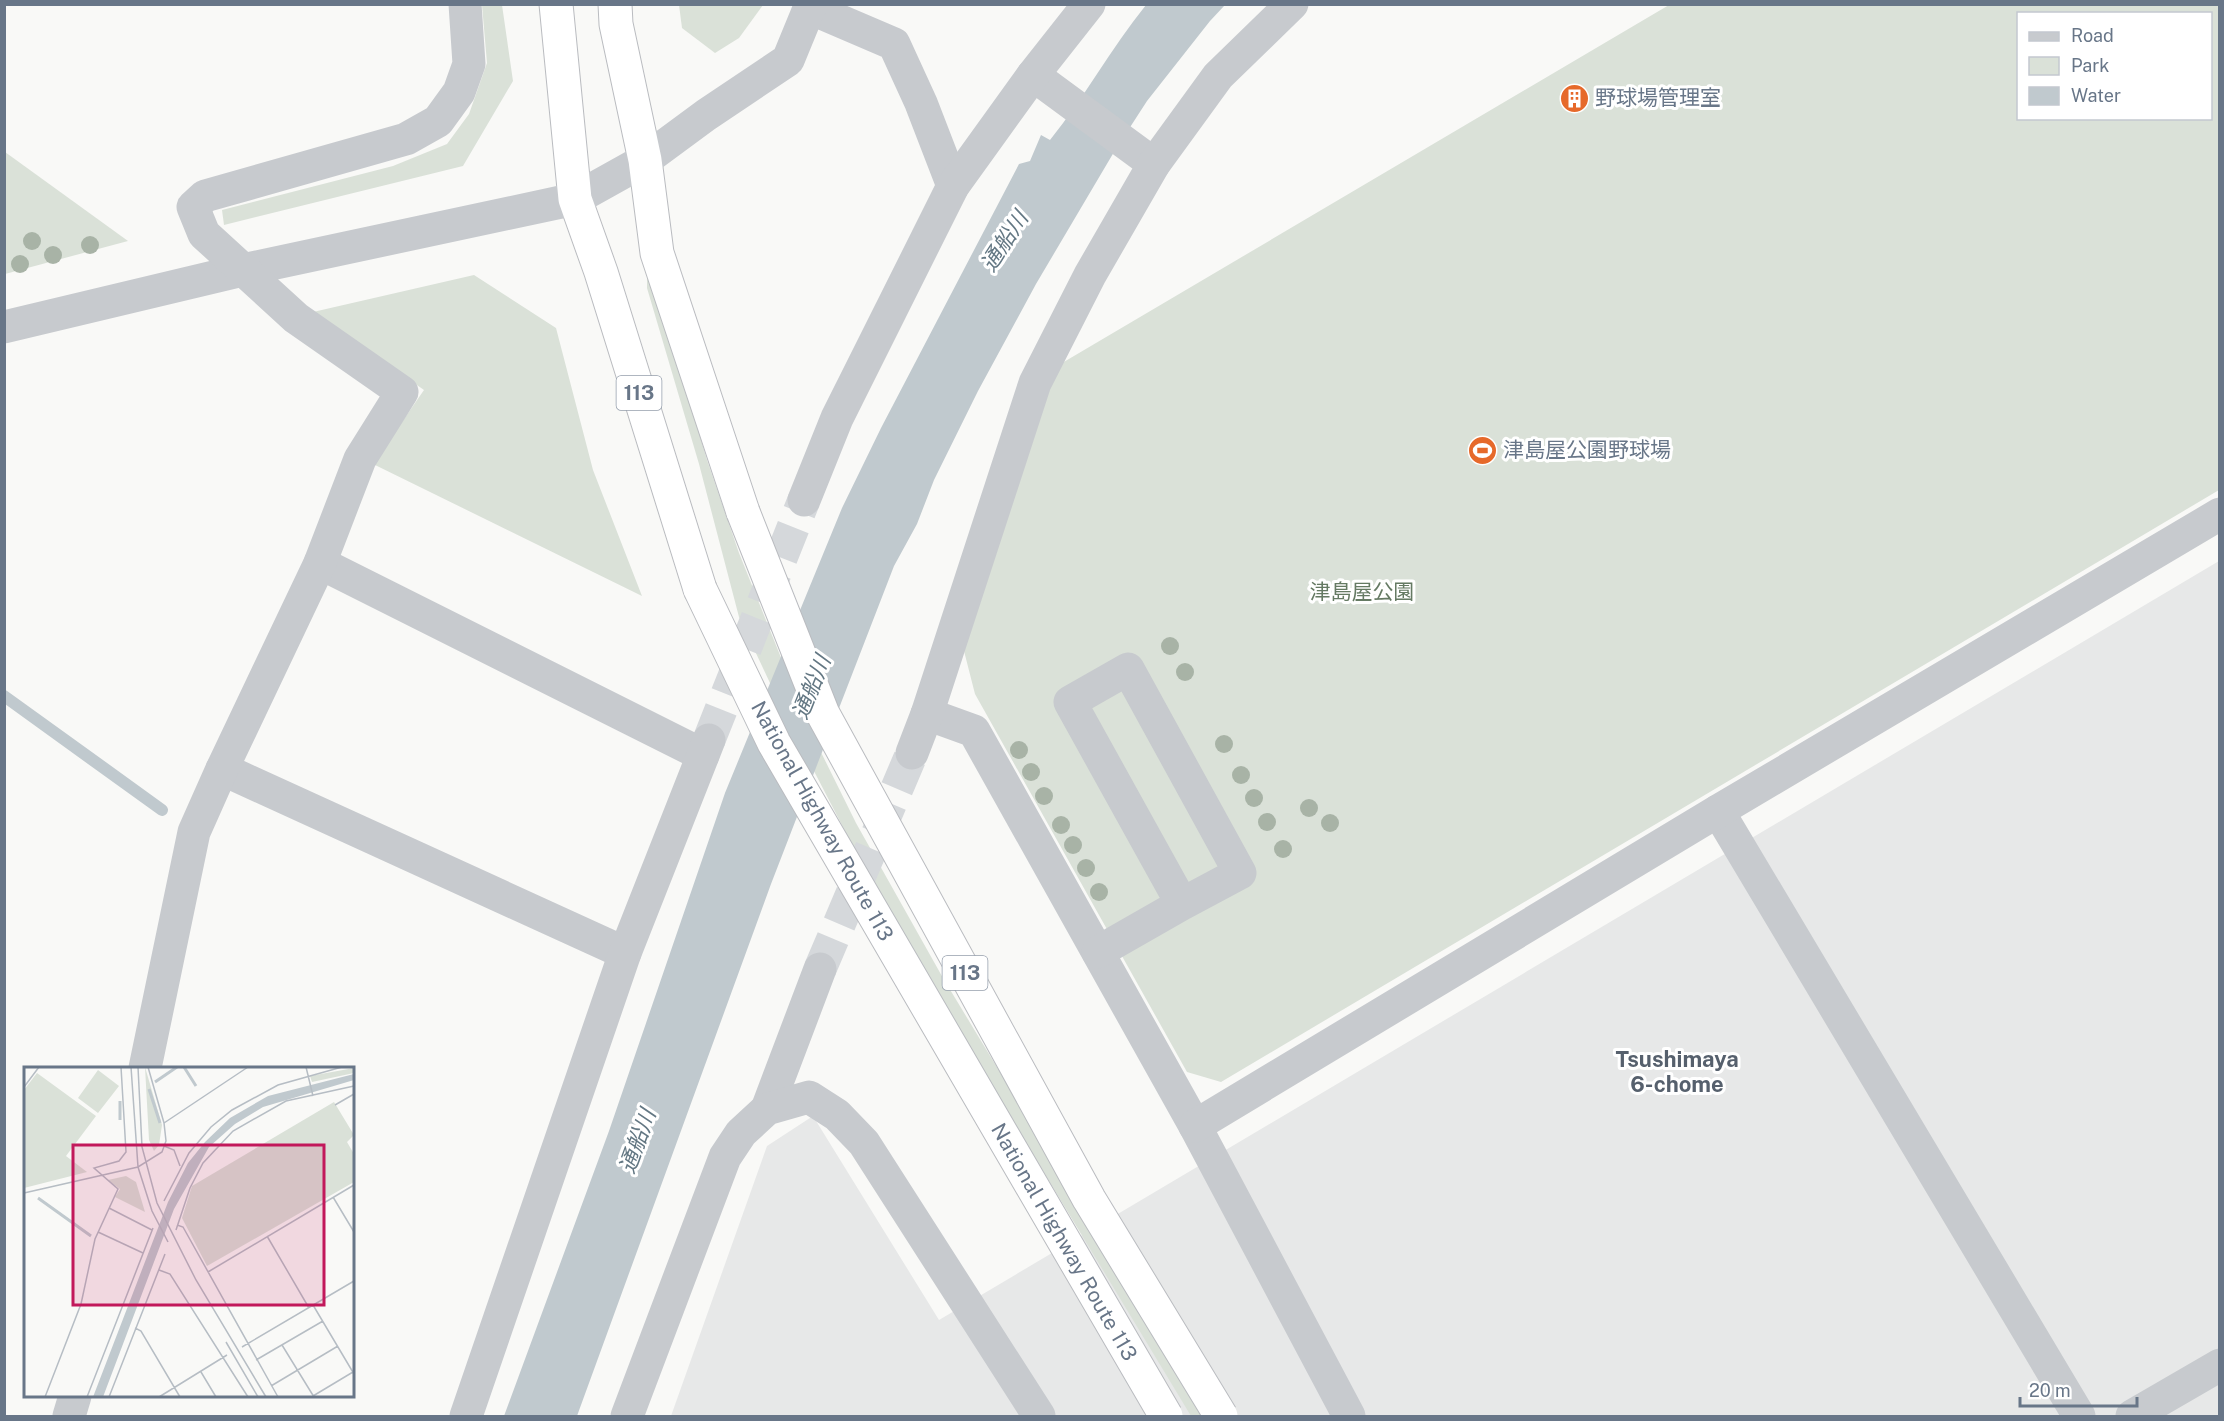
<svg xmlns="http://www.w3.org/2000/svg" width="2224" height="1421" viewBox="0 0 2224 1421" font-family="'Public Sans','Noto Sans JP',sans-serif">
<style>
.built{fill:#e7e8e8}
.green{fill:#dae1d8;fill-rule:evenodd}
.water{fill:#c0c9ce}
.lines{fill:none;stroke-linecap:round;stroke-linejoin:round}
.stream{stroke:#c0c9ce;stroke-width:12}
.minor-tunnel{stroke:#d5d8db;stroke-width:33;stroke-dasharray:33 16;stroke-linecap:butt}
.highway-casing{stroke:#babcc0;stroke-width:35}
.minor{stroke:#c7cace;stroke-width:33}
.highway{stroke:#fff;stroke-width:33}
.highway-bridge-casing{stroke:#babcc0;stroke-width:35;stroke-linecap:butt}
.highway-bridge{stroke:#fff;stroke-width:33}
.tree{fill:#a8b3a6}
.labels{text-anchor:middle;stroke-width:6;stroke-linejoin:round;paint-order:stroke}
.shield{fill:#fff;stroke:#959fac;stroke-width:1.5}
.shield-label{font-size:20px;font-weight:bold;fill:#687688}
.poi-label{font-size:21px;fill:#687688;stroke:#fff;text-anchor:start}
.park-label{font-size:21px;fill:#657a63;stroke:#fff}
.street-label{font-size:21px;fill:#687688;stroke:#fff}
.water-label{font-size:22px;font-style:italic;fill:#637783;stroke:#fff}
.neighbourhood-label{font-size:22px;font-weight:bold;fill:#56606d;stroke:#fff}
.inset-river{fill:none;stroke:#c0c9ce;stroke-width:3}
.inset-road{fill:none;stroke:#b6bdc4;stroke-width:1.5}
.view{fill:#c2185b;fill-opacity:0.15;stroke:#c2185b;stroke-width:3}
.inset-edge{fill:none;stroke:#687688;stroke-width:3}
</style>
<rect width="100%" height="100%" fill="#f9f9f7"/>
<!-- built -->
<polygon class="built" points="2219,561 2219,1416 671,1416 767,1146 813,1116 939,1320"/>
<!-- green -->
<g class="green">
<polygon points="482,5 502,5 513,81 463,166 224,225 222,210 393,166 447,144 469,114 487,63"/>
<polygon points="679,5 679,4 763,5 739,38 715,53 682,28"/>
<path d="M1669,5H2219V490L1221,1082L1187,1072L975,694L964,651L1057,366ZM2018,14H2210V118H2018Z"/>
<polygon points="5,152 128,241 5,274"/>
<polygon points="474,275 556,328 593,470 642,596 373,464 424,390 313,312"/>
<polygon points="653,275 707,460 739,553 810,730 856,823 943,978 1208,1416 1191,1416 953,1022 860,860 786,717 739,617 699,464 647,288 647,276"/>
</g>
<!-- water -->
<path class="water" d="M1146,5H1225L1210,21L1147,101L1114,152L1036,284L978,391L934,480L917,524L894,566L771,884L577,1416H504L609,1131L725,793L842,508L881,428L1019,164L1030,161L1041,135L1050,140C1085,97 1111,48 1146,5Z"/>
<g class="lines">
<!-- stream -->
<polyline class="stream" points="4,696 162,810"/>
<!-- minor-tunnel -->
<g class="minor-tunnel">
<polyline points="709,740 804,500"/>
<polyline points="820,969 912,753"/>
</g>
<defs>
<g id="highway">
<polyline points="556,4 575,199 601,272 700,589"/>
<polyline points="615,4 616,24 645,160 657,253 743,512"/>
</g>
</defs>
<!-- highway casing -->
<use href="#highway" class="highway-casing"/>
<!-- minor -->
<g class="minor">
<polyline points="810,8 894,44 921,103 953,186"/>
<polyline points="1033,75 1154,164"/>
<polyline points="4,327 243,270 575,199 645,160 706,115 788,60 811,4"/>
<polyline points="804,500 837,418 953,186 1033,75 1089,4"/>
<polyline points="320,563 703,755"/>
<polyline points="927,714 974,731 1195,1126 1349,1416"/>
<polyline points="912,753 927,714 1035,383 1090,275 1154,164 1218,76 1292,4"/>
<polyline points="222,769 625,953"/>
<polyline points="1718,811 2079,1416"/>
<polyline points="1098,952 1182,904 1070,702 1128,669 1240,873 1182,904"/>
<polyline points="145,1068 194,832 222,769 320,563 360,459 402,392 296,318 204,234 193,207 205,196 406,139 438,121 459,92 469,64 465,4"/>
<polyline points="767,1109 820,969"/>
<polyline points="1195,1126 1718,811 2220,514"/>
<polyline points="69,1416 75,1396"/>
<polyline points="466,1416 625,953 709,740"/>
<polyline points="627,1416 725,1157 741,1133 767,1109 809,1097 837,1115 864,1143 1039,1416"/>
<polyline points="2132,1416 2220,1365"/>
</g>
<!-- highway -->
<use href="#highway" class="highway"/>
<defs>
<g id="highway-bridge">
<polyline points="743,512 823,714 1089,1199 1221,1416"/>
<polyline points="700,589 774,743 1166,1416"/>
</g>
</defs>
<!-- highway-bridge casing -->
<use href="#highway-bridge" class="highway-bridge-casing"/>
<!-- highway-bridge -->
<use href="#highway-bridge" class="highway-bridge"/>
</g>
<!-- trees -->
<g class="tree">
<circle cx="32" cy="241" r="9"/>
<circle cx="90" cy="245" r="9"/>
<circle cx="53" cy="255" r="9"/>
<circle cx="20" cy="264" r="9"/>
<circle cx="1170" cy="646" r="9"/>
<circle cx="1185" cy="672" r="9"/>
<circle cx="1224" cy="744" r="9"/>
<circle cx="1019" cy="750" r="9"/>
<circle cx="1031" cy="772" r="9"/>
<circle cx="1241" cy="775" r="9"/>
<circle cx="1044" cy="796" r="9"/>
<circle cx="1254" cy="798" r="9"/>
<circle cx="1309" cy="808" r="9"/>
<circle cx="1267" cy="822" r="9"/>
<circle cx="1330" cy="823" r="9"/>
<circle cx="1061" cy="825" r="9"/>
<circle cx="1073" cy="845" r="9"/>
<circle cx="1283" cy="849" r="9"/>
<circle cx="1086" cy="868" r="9"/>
<circle cx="1099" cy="892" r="9"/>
</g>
<!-- icons -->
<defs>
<symbol id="building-disc" viewBox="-11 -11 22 22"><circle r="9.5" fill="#e6692a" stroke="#fff"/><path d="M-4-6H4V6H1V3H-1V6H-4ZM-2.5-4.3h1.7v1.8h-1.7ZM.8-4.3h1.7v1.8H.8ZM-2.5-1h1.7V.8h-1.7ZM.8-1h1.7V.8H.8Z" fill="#fff"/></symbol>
<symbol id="stadium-disc" viewBox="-11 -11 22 22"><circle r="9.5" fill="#e6692a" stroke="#fff"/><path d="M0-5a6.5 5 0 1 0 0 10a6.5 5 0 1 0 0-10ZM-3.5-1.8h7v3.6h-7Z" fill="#fff"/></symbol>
</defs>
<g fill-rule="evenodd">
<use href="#building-disc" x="1558" y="82" width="33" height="33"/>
<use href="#stadium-disc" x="1466" y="434" width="33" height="33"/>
</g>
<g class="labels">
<!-- shield labels -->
<g class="shield">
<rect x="616.5" y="376" width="45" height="34" rx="4.5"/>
<rect x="942.5" y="956" width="45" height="34" rx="4.5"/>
</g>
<g class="shield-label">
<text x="639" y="400">113</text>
<text x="965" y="980">113</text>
</g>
<!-- poi labels -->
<g class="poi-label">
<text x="1595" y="105">野球場管理室</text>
<text x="1503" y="457">津島屋公園野球場</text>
</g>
<!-- park labels -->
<g class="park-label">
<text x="1362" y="599">津島屋公園</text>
</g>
<!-- street labels -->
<g class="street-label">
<text transform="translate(822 821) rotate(61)" y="7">National Highway Route 113</text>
<text transform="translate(1064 1242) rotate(60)" y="7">National Highway Route 113</text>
</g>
<!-- water labels -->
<g class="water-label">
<text transform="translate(1004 241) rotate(-57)" y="8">通船川</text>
<text transform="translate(811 687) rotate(-68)" y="8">通船川</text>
<text transform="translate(637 1141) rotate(-70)" y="8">通船川</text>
</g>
<!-- neighbourhood labels -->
<g class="neighbourhood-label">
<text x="1677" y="1067">Tsushimaya<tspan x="1677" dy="25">6-chome</tspan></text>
</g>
</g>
<!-- overview -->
<g transform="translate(24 1067)">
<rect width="330" height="330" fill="#f9f9f7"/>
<path d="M121,0L138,58L135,78L130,84L125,73ZM330,1V6L288,15L286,9ZM74,3L95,19L74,46L54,31ZM13,6L72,49L42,89L63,105L0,121V23ZM310,35L330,68L323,75L330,87V115L183,199L158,151L168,119ZM102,109L112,115L121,145L91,130L96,122L84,113Z" fill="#dae1d8"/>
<path d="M330,7V13L239,40L211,57L185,80L150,142L79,330H69L144,135L164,96L181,75L206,51L244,29Z" fill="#c0c9ce"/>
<path class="inset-river" d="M160,0L172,19M131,15L153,0M125,22L136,56M96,53V34M14,131L67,169"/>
<path class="inset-road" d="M107,0L114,100L128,144L144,175M114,0L118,80L133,136L172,213L242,330M282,0L289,29M0,20L15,0M311,38L330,27M140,56L224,0M140,79L150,83L156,99M0,126L114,100L138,85L142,74L140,56L124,0M309,130L330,165M140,134L165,86L187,60L208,43L254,18L318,0M85,141L128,163M153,158L159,160L254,330M152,163L166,121L179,96L209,64L262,34L330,19M74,165L119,186M243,169L285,241M135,203L146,207L224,330M184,205L330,118M289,238L330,307M111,261L117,264L156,330M202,275L234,330M258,278L290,330M218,280L330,214M232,293L299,254M177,305L192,330M247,319L314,279M289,329L329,305M21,330L57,237L71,172L94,122L70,101L95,94L102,85L97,0M63,330L129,161M85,330L141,187M135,330L203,288"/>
<path class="view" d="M49,78H300V238H49Z"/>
<rect width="330" height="330" class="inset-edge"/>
</g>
<!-- border -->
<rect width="2224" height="1421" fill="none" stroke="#687688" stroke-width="12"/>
<!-- legend -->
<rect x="2017" y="12" width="195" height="108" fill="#ffffff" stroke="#c3c8cf" stroke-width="1.5"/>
<rect x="2029" y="32" width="30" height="9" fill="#c7cace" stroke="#c3c8cf" stroke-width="1.5"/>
<text x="2071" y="42" font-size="18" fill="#687688">Road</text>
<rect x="2029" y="57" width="30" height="18" fill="#dae1d8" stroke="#c3c8cf" stroke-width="1.5"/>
<text x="2071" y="72" font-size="18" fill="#687688">Park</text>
<rect x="2029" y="87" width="30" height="18" fill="#c0c9ce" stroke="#c3c8cf" stroke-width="1.5"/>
<text x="2071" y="102" font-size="18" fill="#687688">Water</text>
<!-- scale -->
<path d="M2020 1397v9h117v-9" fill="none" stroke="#687688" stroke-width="3"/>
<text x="2029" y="1397" font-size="18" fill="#687688" stroke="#ffffff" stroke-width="4.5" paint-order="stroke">20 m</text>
</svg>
